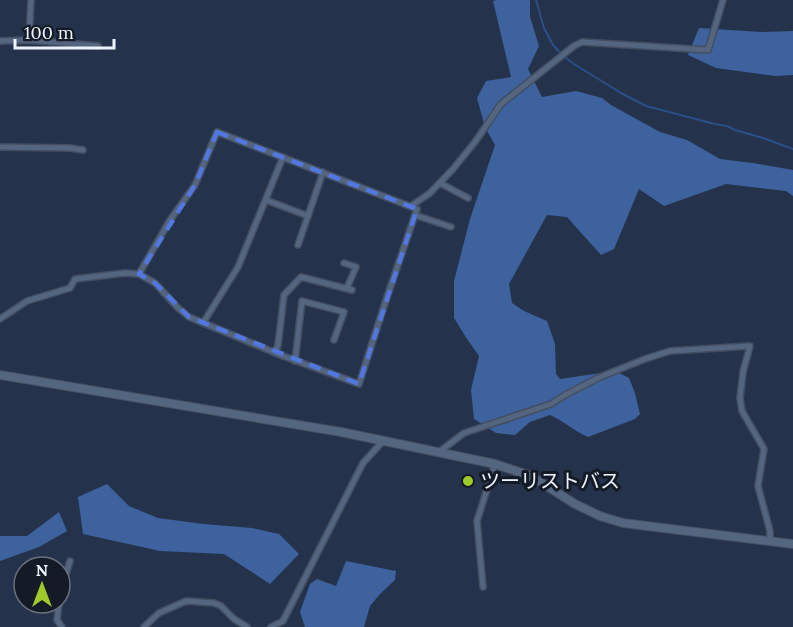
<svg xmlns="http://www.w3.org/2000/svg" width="793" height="627" viewBox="0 0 793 627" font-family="Lora,'Noto Sans JP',serif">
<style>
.forest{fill:#3d629e}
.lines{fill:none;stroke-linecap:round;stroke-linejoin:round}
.stream{stroke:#2b4f89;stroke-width:2}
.street-casing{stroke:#434e61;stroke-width:8}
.secondary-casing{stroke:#434e61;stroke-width:10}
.street{stroke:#54657f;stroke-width:5}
.secondary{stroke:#54657f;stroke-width:8}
.marked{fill:none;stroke:#5177e1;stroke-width:4.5;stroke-dasharray:12 8;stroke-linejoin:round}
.poi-dot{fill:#a0c92c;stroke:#141b26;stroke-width:2}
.labels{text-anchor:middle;stroke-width:6;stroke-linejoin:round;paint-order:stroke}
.poi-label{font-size:20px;fill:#edf3fc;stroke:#141b26;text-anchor:start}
</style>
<rect width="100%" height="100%" fill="#24334b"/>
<!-- forest -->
<g class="forest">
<path d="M496,0H530V17L539,46L528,69L542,97L576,91L602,98L611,105L660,132L687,140L720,159L753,163L793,170V196L786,191L726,184L664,206L639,189L614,249L601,255L567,217L547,215L509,284L512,303L524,311L547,321L555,344L556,374L560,379L615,371L629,378L635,393L640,414L635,419L588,437C574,431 564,421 550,415L530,422L515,435L496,433L474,419L471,390L479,356L467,339L454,318V281L470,219L495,145L485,127L477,98L486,81L511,77L493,1Z"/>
<polygon points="699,28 761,32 793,31 793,75 776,76 716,68 688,55"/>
<polygon points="107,484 129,506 158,518 203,524 252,528 279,534 299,554 270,584 224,554 160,551 83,534 78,497"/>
<polygon points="59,512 67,531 39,547 0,561 0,536 27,536"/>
<polygon points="346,561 396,571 395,580 380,594 370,606 364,627 305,627 300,612 310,584 317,579 336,586"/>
</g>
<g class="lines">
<!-- stream -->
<polyline class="stream" points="536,0 544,28 553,45 562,55 574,64 621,93 646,106 715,124 727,126 735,130 763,138 793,149"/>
<defs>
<g id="street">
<polyline points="29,40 31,0"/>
<polyline points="0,41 29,40 98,46"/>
<polyline points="0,147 70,148 83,150"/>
<polyline points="440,183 468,198"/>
<polyline points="266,200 308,216"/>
<polyline points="411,206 430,193 453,169 475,142 501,104 574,46 582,42 708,50 723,0"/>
<polyline points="415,215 451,227"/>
<polyline points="298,245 323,172"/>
<polyline points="344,263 356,267 347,288"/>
<polyline points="0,319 27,301 70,288 75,279 125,273 139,274 155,283 178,308 189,317 283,356 359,384 385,303 417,209 217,132 195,185 170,220 139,274"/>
<polyline points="203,323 238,267 283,157"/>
<polyline points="275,353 278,345 284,295 301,277 352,290"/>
<polyline points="295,361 302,301 344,312 334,340"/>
<polyline points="439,452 464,433 551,404 565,395 600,377 645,359 670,351 750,346 743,372 740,398 742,411 764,449 758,486 770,531 770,541"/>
<polyline points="60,580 66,574 70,561"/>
<polyline points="483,587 477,521 495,464"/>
<polyline points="59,603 57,620 62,627"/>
<polyline points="144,627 159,613 186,601 214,603 221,606 234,619 247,627"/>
<polyline points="271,627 283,621 363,463 384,440"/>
</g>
<polyline id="secondary" points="0,375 341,432 495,464 531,476 575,504 600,516 623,523 793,544"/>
</defs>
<!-- street casing -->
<use href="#street" class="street-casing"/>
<!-- secondary casing -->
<use href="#secondary" class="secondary-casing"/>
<!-- street -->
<use href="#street" class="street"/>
<!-- secondary -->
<use href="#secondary" class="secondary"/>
</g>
<!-- marked area -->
<path class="marked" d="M217,132L417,209L359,384L189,317L155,283L139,274L195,185Z"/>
<!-- markers -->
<circle class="poi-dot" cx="468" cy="481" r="6"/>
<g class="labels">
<!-- poi labels -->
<g class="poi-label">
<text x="480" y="488">ツーリストバス</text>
</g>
</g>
<!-- north arrow -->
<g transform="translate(42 585)"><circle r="28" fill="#141b26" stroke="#6b717c" stroke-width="1.5"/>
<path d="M0-4.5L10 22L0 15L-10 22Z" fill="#a0c92c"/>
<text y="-9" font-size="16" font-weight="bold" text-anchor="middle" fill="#edf3fc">N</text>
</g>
<!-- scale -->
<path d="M15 39v9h99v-9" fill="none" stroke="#edf3fc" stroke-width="3"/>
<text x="24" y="39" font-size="18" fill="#edf3fc" stroke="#141b26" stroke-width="4.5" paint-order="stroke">100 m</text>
</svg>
